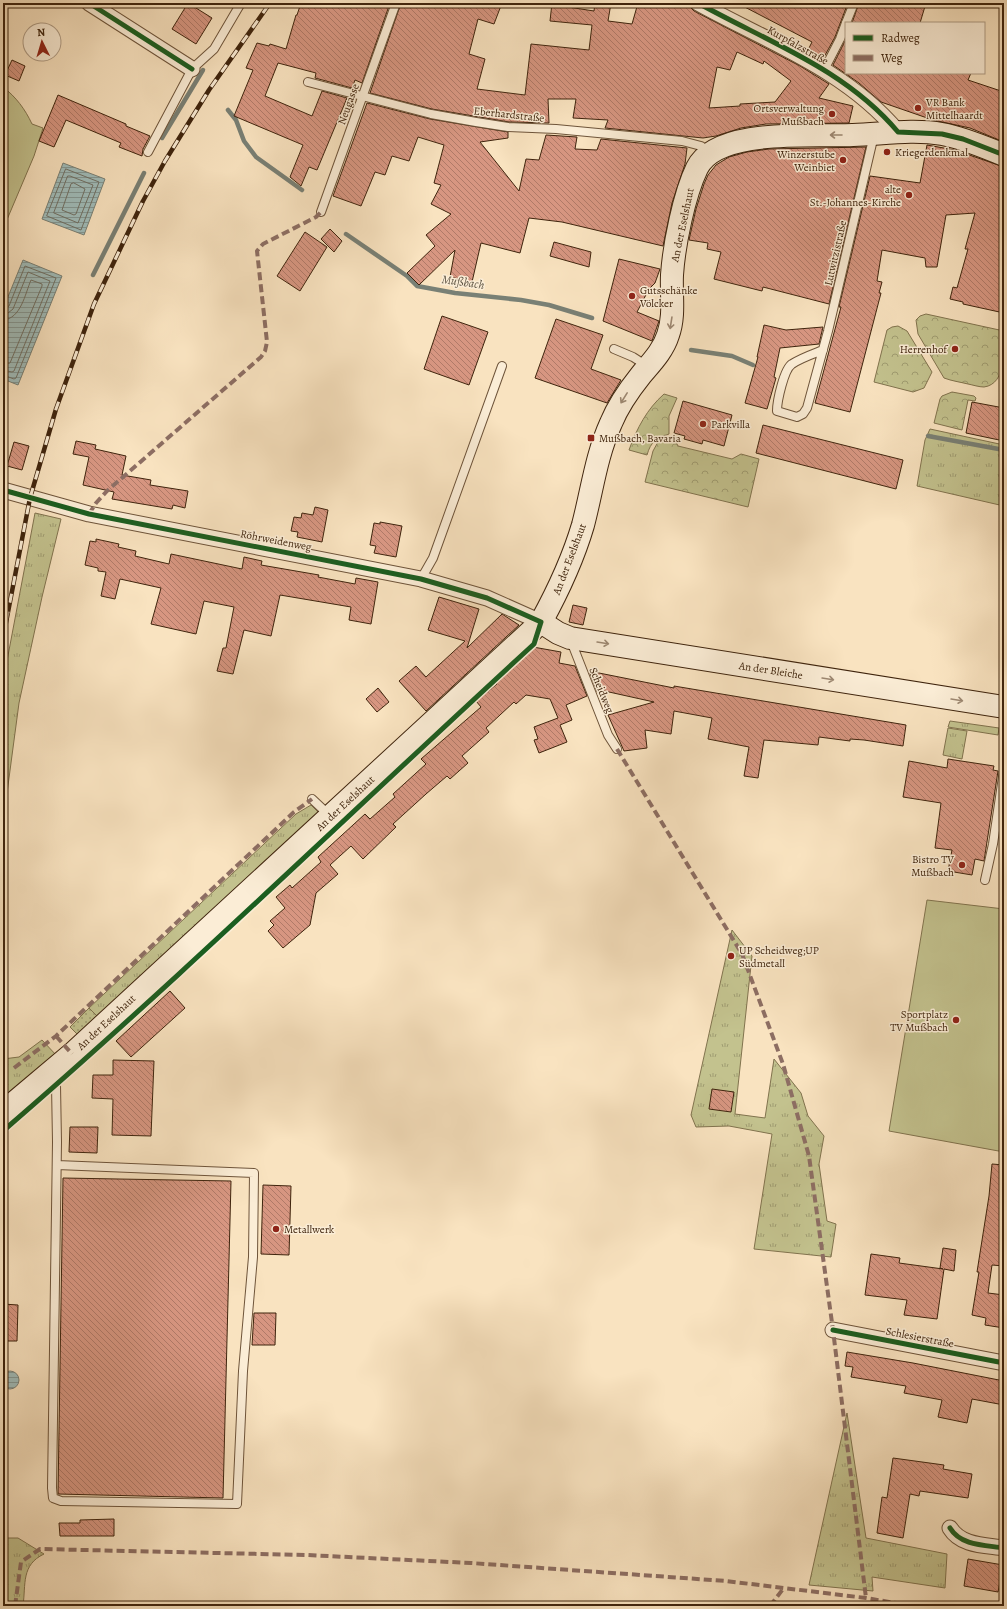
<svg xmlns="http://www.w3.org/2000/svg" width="1007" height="1609" viewBox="0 0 1007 1609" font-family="Alegreya,serif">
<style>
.grass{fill:url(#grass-tufts);stroke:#81734e}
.park{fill:url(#park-crowns);stroke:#81734e}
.garden{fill:url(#garden-dots);stroke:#81734e}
.pitch{fill:#c3c28e;stroke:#81734e}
.water{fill:url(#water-rules);stroke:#798075}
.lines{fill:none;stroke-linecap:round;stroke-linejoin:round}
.shore{stroke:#707064;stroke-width:1}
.stream{stroke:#798075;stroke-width:4.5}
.building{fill:url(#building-back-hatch);stroke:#3f240d;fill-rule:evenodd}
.service-casing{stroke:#6e543a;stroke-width:10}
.minor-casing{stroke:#6e543a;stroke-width:17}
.secondary-casing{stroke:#3f240d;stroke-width:24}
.service{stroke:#fbedd6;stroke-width:8}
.minor{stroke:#fbedd6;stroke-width:15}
.secondary{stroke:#fbedd6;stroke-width:22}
.rail-casing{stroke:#3f240d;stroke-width:4.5}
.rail{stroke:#fbedd6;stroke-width:3;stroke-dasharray:9;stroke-linecap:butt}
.quiet{stroke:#8d6e63;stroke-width:4;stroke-dasharray:8 4;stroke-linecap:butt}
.cycleway-casing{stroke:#fbedd6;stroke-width:8}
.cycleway{stroke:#1b5e20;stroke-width:5}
.oneway{stroke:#9d8872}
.poi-dot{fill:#8f2418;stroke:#fbedd6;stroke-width:1.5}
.labels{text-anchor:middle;stroke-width:3;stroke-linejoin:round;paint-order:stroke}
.street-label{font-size:11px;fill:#3f240d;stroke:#fbedd6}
.poi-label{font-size:11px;fill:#3f240d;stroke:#fbedd6;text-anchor:start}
.water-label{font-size:12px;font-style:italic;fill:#5c5241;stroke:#fbedd6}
</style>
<defs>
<pattern id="grass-tufts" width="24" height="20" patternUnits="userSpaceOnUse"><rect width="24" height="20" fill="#c3c28e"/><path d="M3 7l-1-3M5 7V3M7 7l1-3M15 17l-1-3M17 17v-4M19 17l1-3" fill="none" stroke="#a09d72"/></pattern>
<pattern id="park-crowns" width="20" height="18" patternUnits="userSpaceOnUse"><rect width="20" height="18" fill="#c3c28e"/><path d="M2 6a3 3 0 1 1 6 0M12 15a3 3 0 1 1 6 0" fill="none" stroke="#a09d72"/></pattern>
<pattern id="garden-dots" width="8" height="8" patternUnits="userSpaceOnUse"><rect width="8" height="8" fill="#c3c28e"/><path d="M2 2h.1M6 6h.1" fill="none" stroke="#a09d72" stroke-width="1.8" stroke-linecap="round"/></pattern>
<pattern id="water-rules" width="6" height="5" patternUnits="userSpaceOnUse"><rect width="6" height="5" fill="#a0bdbb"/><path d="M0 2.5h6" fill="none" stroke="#849996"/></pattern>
<pattern id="building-back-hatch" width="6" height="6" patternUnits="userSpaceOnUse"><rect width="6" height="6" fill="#d79681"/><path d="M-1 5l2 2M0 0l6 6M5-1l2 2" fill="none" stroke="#b07a68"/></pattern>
</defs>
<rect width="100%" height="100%" fill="#f9e3c0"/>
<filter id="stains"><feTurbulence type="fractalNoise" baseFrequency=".005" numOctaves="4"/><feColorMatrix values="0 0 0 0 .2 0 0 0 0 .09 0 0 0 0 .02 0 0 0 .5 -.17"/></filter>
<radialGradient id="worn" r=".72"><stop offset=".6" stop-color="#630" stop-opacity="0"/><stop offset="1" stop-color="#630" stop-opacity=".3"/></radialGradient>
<!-- grass -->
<g class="grass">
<polygon points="930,429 1004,445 1004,506 917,486 925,440"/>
<polygon points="35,513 61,519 42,597 19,703 3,823 3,682"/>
<polygon points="950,721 999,728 998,735 948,727"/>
<polygon points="948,728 967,731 962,759 943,755"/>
<polygon points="311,805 321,815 98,1017 89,1008 296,814"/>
<polygon points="732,930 752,956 735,1114 765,1118 774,1059 801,1093 808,1116 824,1136 819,1164 827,1221 836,1224 831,1257 754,1249 772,1134 729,1126 696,1127 691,1115"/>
<polygon points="42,1040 57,1056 3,1099 3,1059 19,1057"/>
<polygon points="847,1413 866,1538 947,1554 945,1588 872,1577 873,1591 809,1585"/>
<path d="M3,1538H18L44,1554C21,1565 26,1584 23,1606H3Z"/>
</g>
<!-- park -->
<g class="park">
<path d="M926,314L1004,331C1004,348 1007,384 984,387C979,387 973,385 968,384C960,382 952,381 944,378L918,334L916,320L920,316Z"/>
<polygon points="898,326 907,331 932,372 924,388 913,392 874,382 887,330 892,327"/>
<polygon points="952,392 974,396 976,398 975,401 968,400 962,430 934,423 940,399 942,396"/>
<path d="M664,394L677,398L669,416V434C656,439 651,441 647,455L629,450C637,428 647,409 664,394Z"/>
<polygon points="666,439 676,442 678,446 732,459 741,454 759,459 748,507 645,482 653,451 658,442"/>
</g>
<!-- garden -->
<polygon class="garden" points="89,1008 98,1017 78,1035 70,1027"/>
<!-- pitch -->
<g class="pitch">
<path d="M3,87C16,97 25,109 32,124L43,128L34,156L3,229Z"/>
<polygon points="927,900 1004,909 1004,1152 889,1131"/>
</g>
<!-- water -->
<g class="water">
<polygon points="63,163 105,179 84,235 42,219"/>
<polygon points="23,260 62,276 18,385 3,379 3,309"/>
<circle cx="10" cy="1380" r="9"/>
</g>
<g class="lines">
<!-- shore -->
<g class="shore">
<polygon points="66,169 99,182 81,230 47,216"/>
<polygon points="68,176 70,176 93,185 78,223 54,213"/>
<polygon points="74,183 85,189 76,214 74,215 62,210 71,184"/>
<polyline points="3,309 9,306 25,266 56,278 16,378 14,379 3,375"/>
<polyline points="3,314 8,313 13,309 28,272 50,281 14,371 12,372 3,370"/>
<path d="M3,320C21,319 25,294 31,280L42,284V286L10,363L3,364"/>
</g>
<!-- stream -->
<g class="stream">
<polyline points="228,110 236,120 244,141 256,157 302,190"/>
<polyline points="162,138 203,70"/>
<polyline points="346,234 407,276 417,286 455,293 521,300 549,305 592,318"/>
<polyline points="93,275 144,173"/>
<polyline points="691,350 732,356 753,365"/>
<polyline points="928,436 1004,450"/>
</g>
</g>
<!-- building -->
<g class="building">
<polygon points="188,3 212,18 196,44 172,29"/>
<polygon points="301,3 390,3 362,83 355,80 352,88 315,78 316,73 278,63 265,96 312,116 322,91 347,98 317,170 309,167 301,186 290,177 303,145 234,116 253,70 246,68 257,43 269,46 270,44 286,49 296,15 297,15"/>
<path d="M401,3H502L494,24L478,19L469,54L485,59L477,89L525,95L531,44L589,50L592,25L550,21L552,3H569L568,7L594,11L595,3H611L608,21L632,24L638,3H689L690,7L694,11L800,66L829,84L819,98L853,106L849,123L766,124L741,128L716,136L703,138L605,128L608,120L573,118L576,99H548L549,123L509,122L432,109L370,93ZM737,52L763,64L764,61L791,81L775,102L740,104V106L709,108L717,67L730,70Z"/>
<polygon points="737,3 832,3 846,8 835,37 823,59 808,50 812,42"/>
<polygon points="859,3 926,3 920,23 852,23"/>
<polygon points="846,39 846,73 971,73 968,80 1004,92 1004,142 970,128 933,120 881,102 859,83 833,65"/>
<polygon points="12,60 25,66 19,81 5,75"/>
<polygon points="58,95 126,124 126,126 150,136 143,149 142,156 119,147 121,143 66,120 54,147 39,141"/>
<polygon points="367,103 430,119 508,132 508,138 480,142 519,191 526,159 539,160 546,135 577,137 575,149 597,150 601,139 687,148 685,164 672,203 663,246 562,222 529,218 520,253 481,243 472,282 450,277 455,250 419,285 407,273 435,246 426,235 451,214 431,204 441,185 434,183 444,145 418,137 409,161 392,156 385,175 375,172 361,206 333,196"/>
<polygon points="927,145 955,150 1004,167 1004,313 963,304 963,302 950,299 953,287 957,288 968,249 965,249 975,213 946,215 937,267 926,267 925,258 882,250 877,281 882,282 879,293 881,293 850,412 815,403 841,307 839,307 870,176 920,183"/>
<polygon points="866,147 829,304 763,287 762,291 714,279 721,252 707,249 708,243 689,240 696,209 704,184 708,175 716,165 729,157 747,152 769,149"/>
<polygon points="330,229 342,241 334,252 321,239"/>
<polygon points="305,232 327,247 300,291 277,276"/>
<polygon points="554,242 591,252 589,267 550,256"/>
<polygon points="619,259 660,269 655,283 649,289 637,312 659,321 652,341 603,321"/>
<polygon points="442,316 488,332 469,385 424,369"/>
<polygon points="556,319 603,335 591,369 621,380 607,403 535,378"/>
<polygon points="764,325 786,330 823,327 819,344 780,348 774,377 776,378 767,409 745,403 758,357 757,357"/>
<polygon points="683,401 732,415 724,446 703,440 702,444 684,439 685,436 674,433"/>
<polygon points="972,402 1004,408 1004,441 966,433"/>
<polygon points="763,425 903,460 896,489 756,453"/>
<polygon points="76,441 96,445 95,449 126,456 122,475 151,480 150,485 188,491 185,508 173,505 172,509 112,499 114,492 83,485 89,457 73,454"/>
<polygon points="14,442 29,446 22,470 7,466"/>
<polygon points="315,507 328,510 322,542 297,537 298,532 291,531 294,517 301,518 302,513 313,515"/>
<polygon points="380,522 402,526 396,557 374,553 376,546 370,545 374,523 380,524"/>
<polygon points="96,539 119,544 118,547 136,551 135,556 169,564 171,554 242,569 244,557 262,561 261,565 319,575 318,577 355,584 356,578 378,582 371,624 349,620 351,607 280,595 271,636 244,630 233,674 217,671 223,648 226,648 234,607 204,601 196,634 151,624 161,588 120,579 115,599 101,596 106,572 98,571 98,568 85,565 90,541 96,542"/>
<polygon points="439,597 479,609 467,648 502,614 519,625 426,711 399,681 416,666 426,677 465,641 428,630"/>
<polygon points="573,605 587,608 583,625 569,622"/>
<polygon points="533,647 561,652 559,663 575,666 587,696 566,705 572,720 560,725 567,742 539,753 534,740 538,739 534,727 558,718 550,699 526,695 516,704 514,702 486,728 489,732 462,756 468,763 450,779 447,776 426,794 393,824 396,827 363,859 351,846 330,865 338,874 316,893 310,925 283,948 268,931 274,925 270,921 285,908 276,897 290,885 292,888 321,862 318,857 365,814 370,819 395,797 393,794 426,764 421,759 481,707 476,701 497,684 495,682"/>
<polygon points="589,671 674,688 674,686 906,725 903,746 864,740 850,739 850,741 819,737 818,745 764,740 758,778 744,776 749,747 708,739 712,718 674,711 671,734 645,730 647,748 624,751 608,715 654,702 600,690 597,692"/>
<polygon points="378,688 389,702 377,712 366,699"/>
<polygon points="948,759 994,766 993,770 998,771 984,861 975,859 972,875 948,871 952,850 935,848 941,803 903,797 909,761 947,768"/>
<polygon points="170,991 185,1008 131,1057 116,1041"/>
<polygon points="113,1060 154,1061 151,1136 112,1135 113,1099 92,1098 93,1075 113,1075"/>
<polygon points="712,1089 734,1092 731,1112 709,1109"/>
<polygon points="70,1127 98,1127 97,1153 69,1152"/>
<polygon points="992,1164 1004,1165 1004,1211 1001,1234 1004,1234 1004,1266 992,1265 988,1293 1004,1295 1004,1328 985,1325 986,1318 972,1315 979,1272 977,1272 989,1196"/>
<polygon points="63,1178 231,1181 223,1498 58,1494"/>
<polygon points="263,1185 291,1186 289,1255 261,1254"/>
<polygon points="943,1248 956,1250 954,1271 944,1269 937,1319 904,1315 907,1300 865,1295 871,1254 900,1258 899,1263 943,1269 940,1268"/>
<polygon points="3,1304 18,1305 17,1341 3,1341"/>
<polygon points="254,1313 276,1313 275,1345 252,1345"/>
<polygon points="847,1352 913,1363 1004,1381 1004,1405 972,1399 967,1423 938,1417 942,1400 904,1393 906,1386 851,1377 853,1367 845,1366"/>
<polygon points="893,1458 944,1465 943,1469 972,1474 968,1498 920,1491 919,1496 910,1494 903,1538 877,1533 882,1497 887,1498"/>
<polygon points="114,1519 114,1536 60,1536 59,1523 80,1523 80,1520"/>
<polygon points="968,1559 1003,1565 998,1592 964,1586"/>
</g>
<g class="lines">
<defs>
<g id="service">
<polyline points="846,23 854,3"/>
<polyline points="824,70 840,39 846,23"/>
<polyline points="308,82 431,114 476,122 508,127 556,129 682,141 701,146 709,152"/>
<polyline points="148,152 192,69 214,49 241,3"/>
<polyline points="321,212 396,3"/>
<polyline points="614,349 633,357 647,366"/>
<path d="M823,350C813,354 801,358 792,364C784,369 777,401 777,411L797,417L803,414L807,408L828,331L874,135"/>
<polyline points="421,579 433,558 502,366"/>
<polyline points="571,641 608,735 617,749"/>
<polyline points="312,799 329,815"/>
<polyline points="985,880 993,844 1004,770"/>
<polyline points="47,1076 56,1085 57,1142 52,1488 53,1498 61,1501 237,1504 243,1371 253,1257 254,1173 57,1165"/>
</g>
<g id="minor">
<polyline points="89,3 192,69"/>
<path d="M698,3C768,42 845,69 898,132"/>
<polyline points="3,490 89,514 421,579 487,598 541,622"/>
<polyline points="833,1330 1004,1363"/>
<path d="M950,1528C961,1546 985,1545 1004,1548"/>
</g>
<g id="secondary">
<polyline points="541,622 558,633 570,638 1004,707"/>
<path d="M3,1112L72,1054L541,622C558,591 573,559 583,525C592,491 596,456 611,423C618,406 629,390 641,375C651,363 663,351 668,335C675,316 671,295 672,275C674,245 684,195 697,168C717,127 814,137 853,135C883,134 913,129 942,134C964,138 984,147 1004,155"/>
</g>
</defs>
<!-- service casing -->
<use href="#service" class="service-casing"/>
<!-- minor casing -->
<use href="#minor" class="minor-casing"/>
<!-- secondary casing -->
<use href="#secondary" class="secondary-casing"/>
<!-- service -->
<use href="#service" class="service"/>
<!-- minor -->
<use href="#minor" class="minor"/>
<!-- secondary -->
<use href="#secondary" class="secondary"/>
<defs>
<polyline id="rail" points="3,638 30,498 56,409 94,304 143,201 165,161 209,90 270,3"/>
</defs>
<!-- rail casing -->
<use href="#rail" class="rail-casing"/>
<!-- rail -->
<use href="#rail" class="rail"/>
<!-- quiet -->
<g class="quiet">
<polyline points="89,514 96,503 107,491 261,357 265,351 267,342 257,251 263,244 316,217 321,212"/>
<polyline points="617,749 742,954 783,1064 809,1156 833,1330 866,1598"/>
<polyline points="56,1036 72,1054"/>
<polyline points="14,1068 56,1036 294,812 312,799"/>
<polyline points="15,1606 21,1562 40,1549 306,1555 471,1563 726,1581 866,1598 913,1606"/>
<polyline points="770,1606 783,1589"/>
</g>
<defs>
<g id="cycleway">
<polyline points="89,3 192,69"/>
<path d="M698,3C768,42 845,69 898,132L942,134L963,139L1004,155"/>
<path d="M3,490L89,514L421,579L487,598L541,622L534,644C357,806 185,974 3,1131"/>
<polyline points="833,1330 1004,1363"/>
<path d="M950,1528C961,1546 985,1545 1004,1548"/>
</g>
</defs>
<!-- cycleway casing -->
<use href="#cycleway" class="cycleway-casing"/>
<!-- cycleway -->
<use href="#cycleway" class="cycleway"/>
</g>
<!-- one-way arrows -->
<defs><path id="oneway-shaft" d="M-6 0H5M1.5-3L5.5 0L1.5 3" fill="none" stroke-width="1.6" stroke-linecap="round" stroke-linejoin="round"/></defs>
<g class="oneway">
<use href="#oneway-shaft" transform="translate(836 135) rotate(-180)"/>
<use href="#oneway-shaft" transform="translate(671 323) rotate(99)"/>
<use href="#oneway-shaft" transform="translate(624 398) rotate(122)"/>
<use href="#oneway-shaft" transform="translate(603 643) rotate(9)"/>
<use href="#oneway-shaft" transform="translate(828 679) rotate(9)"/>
<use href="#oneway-shaft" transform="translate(957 700) rotate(9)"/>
</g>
<!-- markers -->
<g class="poi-dot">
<circle cx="918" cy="108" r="4"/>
<circle cx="832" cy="114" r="4"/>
<circle cx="887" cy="152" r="4"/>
<circle cx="843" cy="160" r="4"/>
<circle cx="909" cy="195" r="4"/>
<circle cx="632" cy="296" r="4"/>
<circle cx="955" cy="349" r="4"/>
<circle cx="703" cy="424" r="4"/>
<rect x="587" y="434" width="8" height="8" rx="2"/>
<circle cx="962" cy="865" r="4"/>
<circle cx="731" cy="956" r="4"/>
<circle cx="956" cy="1020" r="4"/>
<circle cx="276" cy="1229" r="4"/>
</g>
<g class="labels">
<!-- street labels -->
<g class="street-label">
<text transform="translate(798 45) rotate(29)" y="4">Kurpfalzstraße</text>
<text transform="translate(348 104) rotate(-70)" y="4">Neugasse</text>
<text transform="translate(509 114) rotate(6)" y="4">Eberhardstraße</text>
<text transform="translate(682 225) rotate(-78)" y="4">An der Eselshaut</text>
<text transform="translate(835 253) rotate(-77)" y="4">Lutwitzistraße</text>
<text transform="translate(276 540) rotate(11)" y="4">Röhrweidenweg</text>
<text transform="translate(569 559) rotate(-69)" y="4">An der Eselshaut</text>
<text transform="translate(771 670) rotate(9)" y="4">An der Bleiche</text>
<text transform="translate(602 690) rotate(68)" y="4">Scheidweg</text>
<text transform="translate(345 803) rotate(-43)" y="4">An der Eselshaut</text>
<text transform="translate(106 1022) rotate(-43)" y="4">An der Eselshaut</text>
<text transform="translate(920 1337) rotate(11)" y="4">Schlesierstraße</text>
</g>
<!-- poi labels -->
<g class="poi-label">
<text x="926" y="106">VR Bank<tspan x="926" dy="13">Mittelhaardt</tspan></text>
<text x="824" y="112" text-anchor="end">Ortsverwaltung<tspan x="824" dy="13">Mußbach</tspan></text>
<text x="895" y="156">Kriegerdenkmal</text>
<text x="835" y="158" text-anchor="end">Winzerstube<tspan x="835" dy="13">Weinbiet</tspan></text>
<text x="901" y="193" text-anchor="end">alte<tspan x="901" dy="13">St.-Johannes-Kirche</tspan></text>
<text x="640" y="294">Gutsschänke<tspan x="640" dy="13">Völcker</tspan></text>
<text x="947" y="353" text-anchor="end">Herrenhof</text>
<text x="711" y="428">Parkvilla</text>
<text x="599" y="442">Mußbach, Bavaria</text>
<text x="954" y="863" text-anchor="end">Bistro TV<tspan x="954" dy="13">Mußbach</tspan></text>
<text x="739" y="954">UP Scheidweg;UP<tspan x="739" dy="13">Südmetall</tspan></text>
<text x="948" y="1018" text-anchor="end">Sportplatz<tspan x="948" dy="13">TV Mußbach</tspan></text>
<text x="284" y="1233">Metallwerk</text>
</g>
<!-- water labels -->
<g class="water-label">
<text transform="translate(463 282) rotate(8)" y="4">Mußbach</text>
</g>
</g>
<!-- margin -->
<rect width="1007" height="1609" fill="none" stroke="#f9e3c0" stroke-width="16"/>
<rect x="4" y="4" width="999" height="1601" fill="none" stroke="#3f240d" stroke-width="2"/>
<rect x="8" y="8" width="991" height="1593" fill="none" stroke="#3f240d"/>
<!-- legend -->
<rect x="845" y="22" width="140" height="52" fill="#fbedd6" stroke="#b09d86"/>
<rect x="853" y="35" width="20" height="6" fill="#1b5e20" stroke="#b09d86"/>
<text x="881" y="42" font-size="12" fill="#3f240d">Radweg</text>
<rect x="853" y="55" width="20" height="6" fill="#8d6e63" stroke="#b09d86"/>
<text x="881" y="62" font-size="12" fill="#3f240d">Weg</text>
<!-- north arrow -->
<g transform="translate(42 42) rotate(355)"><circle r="19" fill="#fbedd6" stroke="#b09d86"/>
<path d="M0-3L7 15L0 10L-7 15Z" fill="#8f2418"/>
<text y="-6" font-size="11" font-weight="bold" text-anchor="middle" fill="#3f240d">N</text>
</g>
<rect width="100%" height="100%" filter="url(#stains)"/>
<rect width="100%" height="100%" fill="url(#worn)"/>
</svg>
